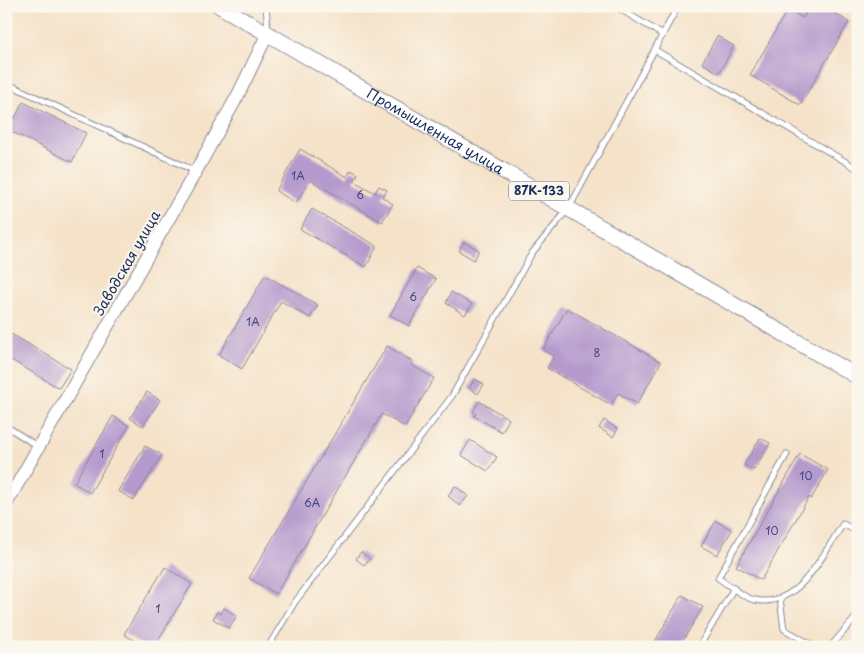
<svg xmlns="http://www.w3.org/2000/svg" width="864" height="653" viewBox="0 0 864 653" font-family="'Playpen Sans',sans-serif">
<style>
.building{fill:#b59acd}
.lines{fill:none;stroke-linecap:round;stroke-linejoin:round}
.service-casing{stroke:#888894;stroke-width:7}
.tertiary-casing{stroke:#888894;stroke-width:14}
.primary-casing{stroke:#888894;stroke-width:17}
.service{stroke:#fff;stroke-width:5}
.tertiary{stroke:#fff;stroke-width:12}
.primary{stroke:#fff;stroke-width:15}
.labels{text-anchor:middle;stroke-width:4;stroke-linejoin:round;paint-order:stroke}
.number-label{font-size:11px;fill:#424a7a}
.shield{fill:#fbf7ec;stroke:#5e6b89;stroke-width:1}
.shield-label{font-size:12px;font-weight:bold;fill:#1b2f5e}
.street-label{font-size:14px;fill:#1b2f5e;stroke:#fbf7ec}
</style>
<rect width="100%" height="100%" fill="#fbf7ec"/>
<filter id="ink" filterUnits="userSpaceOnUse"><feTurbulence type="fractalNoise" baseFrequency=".02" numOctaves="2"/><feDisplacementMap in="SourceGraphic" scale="10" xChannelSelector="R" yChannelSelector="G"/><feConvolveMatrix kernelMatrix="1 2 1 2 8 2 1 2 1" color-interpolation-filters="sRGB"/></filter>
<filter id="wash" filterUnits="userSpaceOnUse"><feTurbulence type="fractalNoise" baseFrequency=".0096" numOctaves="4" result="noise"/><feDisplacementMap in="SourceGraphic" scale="20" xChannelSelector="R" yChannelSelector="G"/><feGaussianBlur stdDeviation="1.12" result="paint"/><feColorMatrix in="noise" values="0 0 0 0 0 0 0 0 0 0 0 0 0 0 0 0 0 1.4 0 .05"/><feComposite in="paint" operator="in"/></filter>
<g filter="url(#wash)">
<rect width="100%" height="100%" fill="#f5e2c9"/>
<g id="blocks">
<!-- building -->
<g class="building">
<polygon points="810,6 822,6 849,22 800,105 750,75 788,9 803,18"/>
<polygon points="717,36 734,46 719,73 702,63"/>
<polygon points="23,102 86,133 72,162 6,129 6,113 15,118"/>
<polygon points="300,149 347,177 351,170 358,174 354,181 375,193 379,186 387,190 382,197 393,204 382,222 310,180 296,203 276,191"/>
<polygon points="312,209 377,246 366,267 300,229"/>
<polygon points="464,242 479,250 474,260 459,251"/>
<polygon points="417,268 436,279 409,326 390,315"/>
<polygon points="265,275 318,305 310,318 281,301 242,369 219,355"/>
<polygon points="451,292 472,304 465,315 446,303"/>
<polygon points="567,308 661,362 637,404 618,393 611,405 547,368 554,356 543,350"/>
<polygon points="6,331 71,369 59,388 6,357"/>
<polygon points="387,346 413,362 411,365 434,378 405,427 382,414 276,594 249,578"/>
<polygon points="475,379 484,384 478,394 469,388"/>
<polygon points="147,392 160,400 143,426 130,418"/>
<polygon points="479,401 509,419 502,432 474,416 476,414 473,412"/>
<polygon points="113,416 129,426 90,493 74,483"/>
<polygon points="604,420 618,429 613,437 599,428"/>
<polygon points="760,438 770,443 754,470 744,465"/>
<polygon points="470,440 497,457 488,471 461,455"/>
<polygon points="145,446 162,455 134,500 118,491"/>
<polygon points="800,454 828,470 811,499 809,497 761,580 736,566"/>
<polygon points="455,486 468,496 460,506 448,496"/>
<polygon points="716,521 732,530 717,555 701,546"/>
<polygon points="361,552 370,559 364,565 356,559"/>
<polygon points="165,567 192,584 154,647 145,647 124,634"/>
<polygon points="682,595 703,607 679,647 652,647"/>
<polygon points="224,608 237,616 229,628 213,619 217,612 221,614"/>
</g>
</g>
</g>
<g filter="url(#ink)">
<use href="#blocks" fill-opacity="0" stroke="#888894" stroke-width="1"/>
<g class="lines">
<defs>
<g id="service">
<polyline points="266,6 268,31"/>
<polyline points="615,6 663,35"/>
<polyline points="655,50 858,169"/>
<polyline points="6,83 195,171"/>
<polyline points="6,426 37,446"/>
<path d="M787,454L718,578C728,584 743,598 755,600C799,609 823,554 843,524L858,532"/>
<polyline points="780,599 784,629 815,647"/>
<polyline points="268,647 295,602 452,396 532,253 569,208 678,6"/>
<polyline points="699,647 734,588"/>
<polyline points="830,647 858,615"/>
</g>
<polyline id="tertiary" points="6,504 196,171 238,95 268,33"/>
<g id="primary">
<path id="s1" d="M220,6L858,377"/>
</g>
</defs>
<!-- service casing -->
<use href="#service" class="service-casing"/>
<!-- tertiary casing -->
<use href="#tertiary" class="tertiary-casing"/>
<!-- primary casing -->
<use href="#primary" class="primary-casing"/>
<!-- service -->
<use href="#service" class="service"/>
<!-- tertiary -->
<use href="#tertiary" class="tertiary"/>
<!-- primary -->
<use href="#primary" class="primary"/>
</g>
</g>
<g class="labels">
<!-- number labels -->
<g class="number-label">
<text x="298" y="180">1А</text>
<text x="360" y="199">6</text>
<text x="413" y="301">6</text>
<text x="253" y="326">1А</text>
<text x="597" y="357">8</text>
<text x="102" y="458">1</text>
<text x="806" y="480">10</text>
<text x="312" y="507">6А</text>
<text x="772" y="535">10</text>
<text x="158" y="613">1</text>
</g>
<!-- shield labels -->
<rect class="shield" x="509" y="181.5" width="60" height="19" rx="4"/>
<g class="shield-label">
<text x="539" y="195">87К-133</text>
</g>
<!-- street labels -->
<g class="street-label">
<text dy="5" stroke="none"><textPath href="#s1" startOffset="249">Промышленная улица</textPath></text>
<text transform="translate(127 263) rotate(-60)" y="5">Заводская улица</text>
</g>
</g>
<!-- margin -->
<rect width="864" height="653" fill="none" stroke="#fbf7ec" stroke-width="25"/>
</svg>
